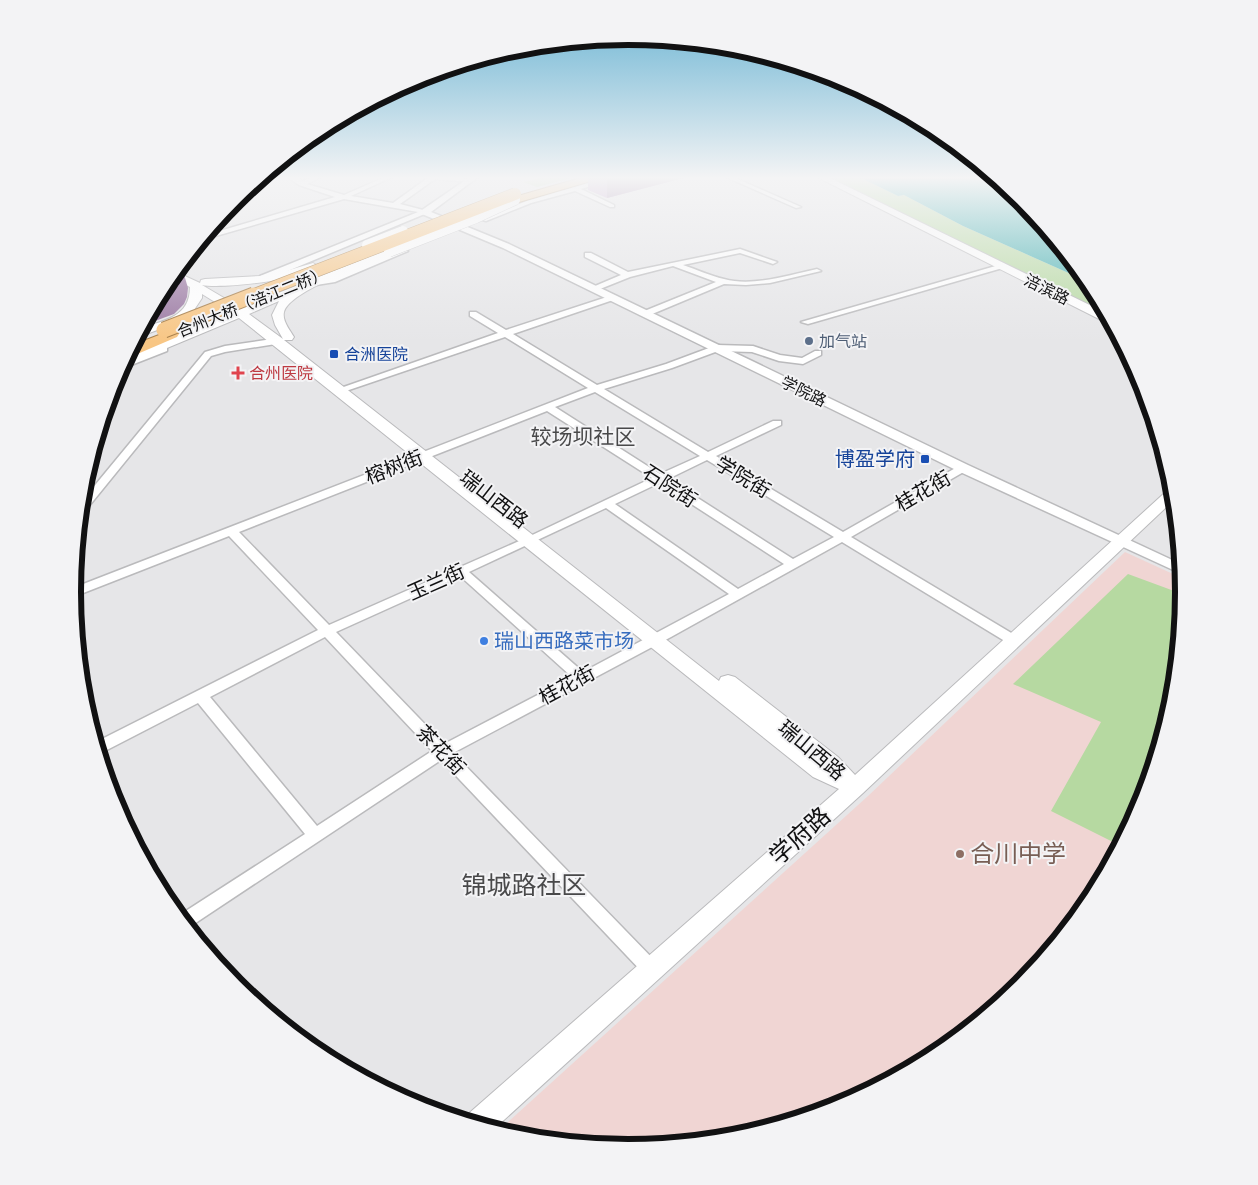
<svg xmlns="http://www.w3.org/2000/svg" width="1258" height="1185" viewBox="0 0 1258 1185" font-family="Jost,'Noto Sans SC',sans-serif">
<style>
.education{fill:#f0d5d3}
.green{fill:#b6d9a1}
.water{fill:#44b0b1}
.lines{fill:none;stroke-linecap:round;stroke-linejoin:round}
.minor-casing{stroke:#bababc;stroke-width:3}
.tertiary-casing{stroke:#bababc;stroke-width:3}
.secondary-casing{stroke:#bababc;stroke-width:2}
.trunk-casing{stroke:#a67d48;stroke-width:2}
.minor{fill:#fff;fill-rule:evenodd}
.tertiary{fill:#fff;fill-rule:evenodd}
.secondary{fill:#fff;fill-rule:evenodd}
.trunk{fill:#f8c684;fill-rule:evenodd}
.secondary-bridge-casing{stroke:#bababc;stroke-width:11;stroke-linecap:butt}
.trunk-bridge-far1-casing{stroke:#a67d48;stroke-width:13;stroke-linecap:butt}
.trunk-bridge-casing{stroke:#a67d48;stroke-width:17;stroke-linecap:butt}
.secondary-bridge{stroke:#fff;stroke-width:10}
.trunk-bridge-far1{stroke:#f8c684;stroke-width:12}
.trunk-bridge{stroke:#f8c684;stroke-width:15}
.wall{fill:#bd93c7}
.shaded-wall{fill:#9a78a2}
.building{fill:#dcabe7;stroke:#9a78a2}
.service-dot{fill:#5c6f8a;stroke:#f3f3f5;stroke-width:2}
.transit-dot{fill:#1a4fb4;stroke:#f3f3f5;stroke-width:2}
.health-dot{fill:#e0444e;stroke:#f3f3f5;stroke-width:2}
.shop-dot{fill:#3f7fe0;stroke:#f3f3f5;stroke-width:2}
.education-dot{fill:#8d6e63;stroke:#f3f3f5;stroke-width:2}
.labels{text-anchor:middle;stroke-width:4;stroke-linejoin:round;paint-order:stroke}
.far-street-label{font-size:16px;fill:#111112;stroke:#f3f3f5}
.far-service-label{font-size:16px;fill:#4e5e75;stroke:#f3f3f5;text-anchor:start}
.far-transit-label{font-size:16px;fill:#164399;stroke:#f3f3f5;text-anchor:start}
.far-health-label{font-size:16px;fill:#be3a42;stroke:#f3f3f5;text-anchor:start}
.transit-label{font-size:20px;fill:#164399;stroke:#f3f3f5;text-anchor:end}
.street-label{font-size:20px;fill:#111112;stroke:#f3f3f5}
.shop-label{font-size:20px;fill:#366cbe;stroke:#f3f3f5;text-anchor:start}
.neighbourhood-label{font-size:21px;fill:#49494a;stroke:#f3f3f5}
.near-street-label{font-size:24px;fill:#111112;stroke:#f3f3f5}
.near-education-label{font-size:24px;fill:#785e54;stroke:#f3f3f5;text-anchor:start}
.near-neighbourhood-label{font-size:25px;fill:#49494a;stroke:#f3f3f5}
.rim{fill:none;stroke:#111112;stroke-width:6}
</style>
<rect width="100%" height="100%" fill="#e6e6e8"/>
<!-- education -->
<polygon class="education" points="1125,552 1184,579 1185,593 1175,701 1143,806 1091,902 1022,986 938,1055 842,1107 737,1138 629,1149 520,1138 498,1131 868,796"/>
<!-- green -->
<g class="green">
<polygon points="545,177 575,177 537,187 523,182"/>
<polygon points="822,177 859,177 898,196 904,195 963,226 1091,283 1111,320"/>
<polygon points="1128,574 1185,595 1174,701 1143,806 1121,846 1051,811 1101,722 1013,684"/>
</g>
<!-- water -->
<polygon class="water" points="859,177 995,177 1023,199 1091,283 963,226 904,195 898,196"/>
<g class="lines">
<defs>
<g id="minor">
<polygon points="288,177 295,177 303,181 313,177 321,177 307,184 344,195 385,177 392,177 351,196 393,203 429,177 457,177 472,180 469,182 435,179 400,204 427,211 427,213 266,280 260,280 260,276 418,212 344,199 202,240 206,235 335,197 299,185"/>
<polygon points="609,177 618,177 581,189 614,205 614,207 610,207 575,191 531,203 486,221 479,219 527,201"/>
<polygon points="726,177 733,177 801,207 796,208"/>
<polygon points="401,249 408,251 335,282 310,286 306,284 330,278"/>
<path d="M740,249L777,262L773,264L740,253L683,265C696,269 710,276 724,279C753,287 789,275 817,269L821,271L770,283L746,285L724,284L645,317L641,314L642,312L716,282L673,266L630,277L595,291L588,289L621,275L585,257V253H591L628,272Z"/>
<polygon points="999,265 1006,267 808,324 801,322"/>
<path d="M610,296H613V300L513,334L597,385L666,364L717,345L753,346L780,355L802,358L815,351H821V355L803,364L779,361L752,352L718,351L672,368L604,389L708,452L773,421H781V425L716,456L843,532L959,466H967L968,468L967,470L851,537L1018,637L1020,640L1018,643H1008L842,542L671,637L453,753L657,963L660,969L657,975L651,977L645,975L441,760L188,928L178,916L305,834L198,703L103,752L99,753L96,742L318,630L229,536L73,597V588L588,388L505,337L343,392H337L335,390L498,333L470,316V312H476L506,330ZM595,392L700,456L660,474L555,407ZM547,411L652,478L526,538L329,625L239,532ZM707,460L834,537L793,559L668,479ZM659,483L784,564L738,589L615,504ZM606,508L729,594L583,672L469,572ZM460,576L572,677L444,744L336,632ZM325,637L432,751L317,826L210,697Z"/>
<polygon points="279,338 282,339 282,343 225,352 211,356 85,511 81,512 82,501 205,352 225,346"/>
<polygon points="164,346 167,347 167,351 121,369 125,362"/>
</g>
<polygon id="tertiary" points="470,177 478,177 431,212 509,244 968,465 1183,565 1184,575 958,471 503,248 422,214 422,210"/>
<g id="secondary">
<polygon points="817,177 828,177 1108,314 1113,323 1107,323"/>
<path d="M389,249L394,252L393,254C371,263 290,290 284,312C282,321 290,330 294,337L292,340H284L719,681L721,677L728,675L735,677L838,757L855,775L1170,488L1175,486L1176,498L863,793L493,1130L464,1121L467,1115L839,789L813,777L239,318L131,363H124L129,354L231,312L202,294V298L188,319L138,337L142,328C165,320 190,317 190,287L171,278L176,272L200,283L201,280L205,279L260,276L286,271L313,263L318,266C304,280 222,289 202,285L241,308ZM279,301L272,315L275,325L283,339L249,314Z"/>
</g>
<g id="trunk">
<polygon points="584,177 599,177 598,179 519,202 511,202 510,200 511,198"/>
<polygon points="172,330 177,331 179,334 177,337 135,355 128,356 133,345"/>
</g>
</defs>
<!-- minor casing -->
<use href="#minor" class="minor-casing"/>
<!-- tertiary casing -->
<use href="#tertiary" class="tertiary-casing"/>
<!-- secondary casing -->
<use href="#secondary" class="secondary-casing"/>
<!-- trunk casing -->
<use href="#trunk" class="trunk-casing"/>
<!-- minor -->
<use href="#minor" class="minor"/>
<!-- tertiary -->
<use href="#tertiary" class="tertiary"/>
<!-- secondary -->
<use href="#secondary" class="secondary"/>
<!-- trunk -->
<use href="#trunk" class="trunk"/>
<defs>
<g id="secondary-bridge">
<polyline points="367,245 403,231"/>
<polyline points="389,252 476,218 515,200"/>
</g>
<polyline id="trunk-bridge-far1" points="251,296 515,194"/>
<polyline id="trunk-bridge" points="164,330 254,295"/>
</defs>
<!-- secondary-bridge casing -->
<use href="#secondary-bridge" class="secondary-bridge-casing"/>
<!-- trunk-bridge-far1 casing -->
<use href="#trunk-bridge-far1" class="trunk-bridge-far1-casing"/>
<!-- trunk-bridge casing -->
<use href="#trunk-bridge" class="trunk-bridge-casing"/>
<!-- secondary-bridge -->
<use href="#secondary-bridge" class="secondary-bridge"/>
<!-- trunk-bridge-far1 -->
<use href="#trunk-bridge-far1" class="trunk-bridge-far1"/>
<!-- trunk-bridge -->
<use href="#trunk-bridge" class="trunk-bridge"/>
</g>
<!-- wall -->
<polygon class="wall" points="588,177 687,177 607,198 588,190"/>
<!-- shaded-wall -->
<g class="shaded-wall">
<polygon points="607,177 687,177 607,198"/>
<polygon points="183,271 188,288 187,297 184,304 174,314 144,325 158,300"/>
</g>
<!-- building -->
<polygon class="building" points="179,269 183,271 182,279 179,286 169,296 158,300 167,283"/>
<!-- sky -->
<linearGradient id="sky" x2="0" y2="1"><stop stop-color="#66b2d2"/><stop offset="0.52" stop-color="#f4f4f5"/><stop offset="1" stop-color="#f4f4f5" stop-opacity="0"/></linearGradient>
<rect width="1258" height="342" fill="url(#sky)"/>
<!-- markers -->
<circle class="service-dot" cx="809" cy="341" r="5"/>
<g class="transit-dot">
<rect x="329" y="349" width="10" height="10" rx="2.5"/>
<rect x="920" y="454" width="10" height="10" rx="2.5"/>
</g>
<path class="health-dot" d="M235.5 365.5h5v5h5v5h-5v5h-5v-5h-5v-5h5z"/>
<circle class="shop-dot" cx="484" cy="641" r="5"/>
<circle class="education-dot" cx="960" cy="854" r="5"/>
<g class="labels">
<!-- far-street labels -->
<g class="far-street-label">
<text transform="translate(1047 289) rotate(26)" y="6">涪滨路</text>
<text transform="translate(252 302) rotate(-22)" y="6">合州大桥（涪江二桥）</text>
<text transform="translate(804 391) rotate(26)" y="6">学院路</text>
</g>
<!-- far-service labels -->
<g class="far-service-label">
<text x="819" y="347">加气站</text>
</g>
<!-- far-transit labels -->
<g class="far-transit-label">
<text x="344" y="360">合洲医院</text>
</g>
<!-- far-health labels -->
<g class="far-health-label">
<text x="249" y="379">合州医院</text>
</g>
<!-- transit labels -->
<g class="transit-label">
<text x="915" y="466">博盈学府</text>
</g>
<!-- street labels -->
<g class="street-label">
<text transform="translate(394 467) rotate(-21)" y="7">榕树街</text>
<text transform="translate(743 477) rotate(31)" y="7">学院街</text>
<text transform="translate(670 486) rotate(33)" y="7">石院街</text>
<text transform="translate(923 491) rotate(-30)" y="7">桂花街</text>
<text transform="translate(494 499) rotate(38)" y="7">瑞山西路</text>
<text transform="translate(436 582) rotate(-24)" y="7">玉兰街</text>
<text transform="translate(567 685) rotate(-28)" y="7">桂花街</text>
<text transform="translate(441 750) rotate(46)" y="7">茶花街</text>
<text transform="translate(812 750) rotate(40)" y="7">瑞山西路</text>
</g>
<!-- shop labels -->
<g class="shop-label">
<text x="494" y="648">瑞山西路菜市场</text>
</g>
<!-- neighbourhood labels -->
<g class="neighbourhood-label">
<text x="583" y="444">较场坝社区</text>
</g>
<!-- near-street labels -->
<g class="near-street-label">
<text transform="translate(800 836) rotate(-42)" y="8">学府路</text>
</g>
<!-- near-education labels -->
<g class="near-education-label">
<text x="970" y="862">合川中学</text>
</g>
<!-- near-neighbourhood labels -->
<g class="near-neighbourhood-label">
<text x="524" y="894">锦城路社区</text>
</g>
</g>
<!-- crop -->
<path d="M0 0H1258V1185H0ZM81 592a547 547 0 1 1 1094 0a547 547 0 1 1-1094 0Z" fill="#f3f3f5" fill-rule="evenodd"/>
<path class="rim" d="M81 592a547 547 0 1 1 1094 0a547 547 0 1 1-1094 0Z"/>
</svg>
